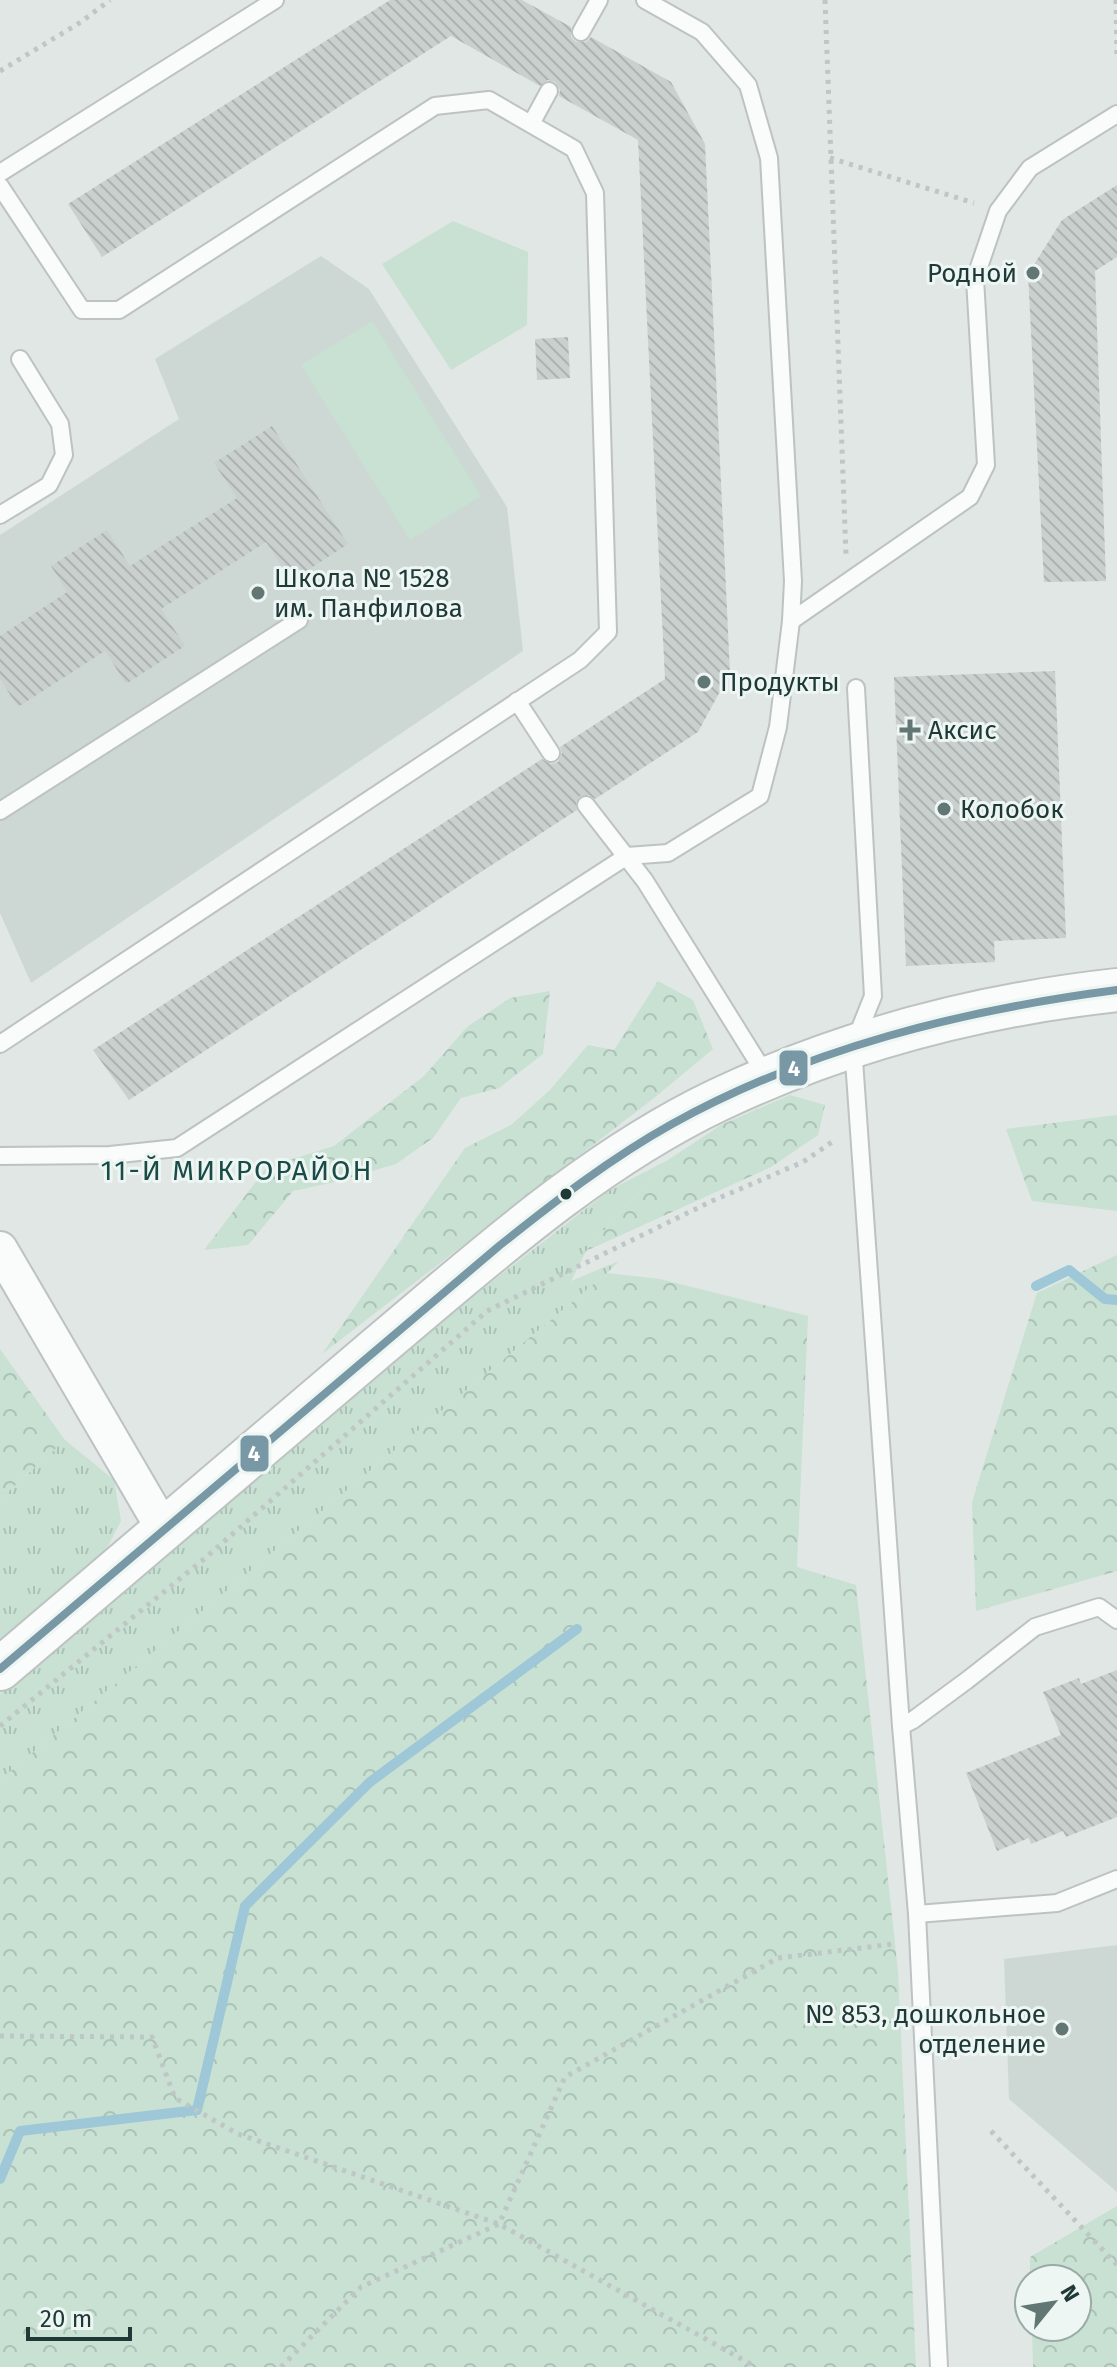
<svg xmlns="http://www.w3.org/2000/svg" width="1117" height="2367" viewBox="0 0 1117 2367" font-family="'Fira Sans',sans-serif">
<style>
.built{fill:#cdd8d5}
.grass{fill:url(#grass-tufts)}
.forest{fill:url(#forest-crowns)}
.park{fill:#c8e1d3}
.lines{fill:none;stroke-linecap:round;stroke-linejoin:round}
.stream{stroke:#9ec7d7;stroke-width:10}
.building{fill:url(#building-back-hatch)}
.service-casing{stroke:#bdc3c2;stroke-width:20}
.minor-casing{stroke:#bdc3c2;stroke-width:38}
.tertiary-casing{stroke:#bdc3c2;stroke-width:46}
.path{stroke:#bfc7c6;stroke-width:5;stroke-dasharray:4 6;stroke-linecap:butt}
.service{stroke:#fafbfb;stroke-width:16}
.minor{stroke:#fafbfb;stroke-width:34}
.tertiary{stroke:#fafbfb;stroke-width:42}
.bus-1-casing{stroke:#edf6f3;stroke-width:14}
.bus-1{stroke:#7898a5;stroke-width:8}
.poi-dot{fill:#627673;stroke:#edf6f3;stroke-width:3}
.bus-dot{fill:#1e3936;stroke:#edf6f3;stroke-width:3}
.labels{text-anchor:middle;stroke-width:6;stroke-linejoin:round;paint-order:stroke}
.poi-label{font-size:26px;fill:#1e3936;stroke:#edf6f3;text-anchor:start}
.neighbourhood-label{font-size:28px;letter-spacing:2px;fill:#1a4b47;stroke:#edf6f3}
.line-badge{stroke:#edf6f3;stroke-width:3}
.badge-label{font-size:22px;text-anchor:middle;font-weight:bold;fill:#fff}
</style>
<defs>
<pattern id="grass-tufts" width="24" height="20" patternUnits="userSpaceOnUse" patternTransform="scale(2)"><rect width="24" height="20" fill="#c8e1d3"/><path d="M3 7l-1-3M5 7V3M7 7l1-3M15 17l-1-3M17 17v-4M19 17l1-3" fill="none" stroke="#abc2b6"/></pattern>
<pattern id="forest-crowns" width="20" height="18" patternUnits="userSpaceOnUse" patternTransform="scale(2)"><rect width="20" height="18" fill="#c8e1d3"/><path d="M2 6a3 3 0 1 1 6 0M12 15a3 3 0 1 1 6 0" fill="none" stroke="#abc2b6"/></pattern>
<pattern id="building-back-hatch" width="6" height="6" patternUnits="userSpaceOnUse" patternTransform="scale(2)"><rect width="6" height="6" fill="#cad0ce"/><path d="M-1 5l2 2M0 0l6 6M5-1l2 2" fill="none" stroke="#adb3b2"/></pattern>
</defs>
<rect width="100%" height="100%" fill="#e0e7e5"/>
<!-- built -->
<g class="built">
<polygon points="321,256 369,289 507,507 523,651 31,983 0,913 0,535 179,419 155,359"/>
<polygon points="1117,1945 1117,2192 1009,2099 1004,1959"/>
</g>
<!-- grass -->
<g class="grass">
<polygon points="668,1160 586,1251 571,1281 619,1261 607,1273 0,1780 0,1694 467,1301 610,1190"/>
<polygon points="65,1440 114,1480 121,1521 106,1550 0,1642 0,1499"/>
</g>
<!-- forest -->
<g class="forest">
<polygon points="658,981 693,1000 713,1049 654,1098 322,1354 465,1148 511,1125 550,1090 588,1045 614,1050"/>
<polygon points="550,991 543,1054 499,1088 461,1098 433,1138 396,1164 335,1182 293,1191 248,1245 204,1250 267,1167 334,1146 424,1076 467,1027 510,998"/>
<polygon points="790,1095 825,1105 818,1135 771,1167 586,1251 668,1160 721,1125"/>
<polygon points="1117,1115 1117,1211 1032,1201 1006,1129"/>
<polygon points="1117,1255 1117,1571 976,1611 972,1502 1037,1293"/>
<polygon points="607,1273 660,1279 808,1316 797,1567 856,1585 898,1971 916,2367 0,2367 0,1780"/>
<polygon points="0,1349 65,1440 0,1499"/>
<polygon points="1117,2206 1117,2367 1033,2367 1032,2327 1077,2327 1077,2279 1030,2279 1030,2257"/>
</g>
<!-- park -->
<g class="park">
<polygon points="453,221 528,252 527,325 451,370 382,264"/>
<polygon points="372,321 481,496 410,540 301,365"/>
</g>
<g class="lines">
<!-- stream -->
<g class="stream">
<polyline points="1036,1286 1069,1270 1105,1299 1117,1300"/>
<polyline points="0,2179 20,2131 197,2110 245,1906 370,1782 577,1629"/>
</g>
</g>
<!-- building -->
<g class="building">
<polygon points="390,0 522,0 571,27 571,37 576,42 586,42 591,37 671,82 705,144 730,673 698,732 595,799 589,795 580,796 576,802 577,810 129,1100 93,1050 542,759 551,764 558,762 562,753 560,747 665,679 638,140 559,96 560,90 555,82 548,80 540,86 451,36 102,257 68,204"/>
<polygon points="1117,185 1117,257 1095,271 1106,581 1044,582 1028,274 1062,220"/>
<polygon points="568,337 570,378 537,380 535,339"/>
<polygon points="272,426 348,544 291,581 266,542 161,609 185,646 126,684 105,651 18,707 0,679 0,636 67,592 51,566 107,530 130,566 237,498 214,463"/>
<polygon points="1055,671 1066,938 994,941 995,962 906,966 894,677"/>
<polygon points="1117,1670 1117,1817 1066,1837 1063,1831 1031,1844 1029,1838 997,1851 966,1773 1061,1735 1043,1692 1079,1678 1081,1684"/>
</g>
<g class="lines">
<defs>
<g id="service">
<polyline points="581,32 599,0"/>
<polyline points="531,124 549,91"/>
<polyline points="0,173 275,0"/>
<polyline points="0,186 82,310 119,310 435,106 489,100 574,149 595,193 608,632 580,660 0,1044"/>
<polyline points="0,515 49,485 64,455 60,424 20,359"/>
<polyline points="791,621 970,497 986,465 975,279 998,211 1030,168 1117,114"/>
<polyline points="856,688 873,996 853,1046 901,1726 917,1914 939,2367"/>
<polyline points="517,701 551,753"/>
<polyline points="586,805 645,881 767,1077"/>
<polyline points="0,811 299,620"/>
<polyline points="0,1156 110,1155 177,1148 627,856 668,853 760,796 778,727 791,621 793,581 769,158 748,85 702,32 645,0"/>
<polyline points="901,1726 913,1720 966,1681 1035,1627 1099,1607 1117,1620"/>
<polyline points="917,1914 1057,1903 1117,1879"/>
</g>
<polyline id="minor" points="0,1249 163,1528"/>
<path id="tertiary" d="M0,1669C125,1561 251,1454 378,1347C484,1258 592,1160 718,1100C843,1041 980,1005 1117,990"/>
</defs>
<!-- service casing -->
<use href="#service" class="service-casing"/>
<!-- minor casing -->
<use href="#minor" class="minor-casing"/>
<!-- tertiary casing -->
<use href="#tertiary" class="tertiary-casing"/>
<!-- path -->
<g class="path">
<polyline points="825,0 846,555"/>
<polyline points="1116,0 1117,58"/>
<polyline points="0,71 81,22 110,0"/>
<polyline points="830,158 974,203"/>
<polyline points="0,1726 204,1559 487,1311 712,1201 803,1162 835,1140"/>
<polyline points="0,2036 152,2037 175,2098 238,2134 499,2224 756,2367"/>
<polyline points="991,2131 1117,2265"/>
<polyline points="281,2367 361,2287 499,2224 565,2077 778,1958 894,1944"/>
</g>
<!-- service -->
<use href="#service" class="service"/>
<!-- minor -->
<use href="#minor" class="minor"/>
<!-- tertiary -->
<use href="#tertiary" class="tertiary"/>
<defs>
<path id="bus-1" d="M0,1669L499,1246C554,1202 611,1158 672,1124C809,1048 963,1010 1117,990"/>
</defs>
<!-- bus-1 casing -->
<use href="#bus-1" class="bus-1-casing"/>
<!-- bus-1 -->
<use href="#bus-1" class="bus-1"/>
</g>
<!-- markers -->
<g class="poi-dot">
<circle cx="1033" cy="273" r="8"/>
<circle cx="258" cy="593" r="8"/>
<circle cx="704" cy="682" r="8"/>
<path d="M906 718h8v8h8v8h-8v8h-8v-8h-8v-8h8z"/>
<circle cx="944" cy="809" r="8"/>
<circle cx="1062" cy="2029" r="8"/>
</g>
<circle class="bus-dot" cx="566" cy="1194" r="7"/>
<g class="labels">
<!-- poi labels -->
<g class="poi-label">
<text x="1017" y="282" text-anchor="end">Родной</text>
<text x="274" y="587">Школа № 1528<tspan x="274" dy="30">им. Панфилова</tspan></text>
<text x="720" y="691">Продукты</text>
<text x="928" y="739">Аксис</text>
<text x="960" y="818">Колобок</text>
<text x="1046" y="2023" text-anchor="end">№ 853, дошкольное<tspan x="1046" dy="30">отделение</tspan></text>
</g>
<!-- neighbourhood labels -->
<g class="neighbourhood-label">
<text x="237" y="1180">11-Й МИКРОРАЙОН</text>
</g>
</g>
<g class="line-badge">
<rect x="778" y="1049" width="31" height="38" rx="8" fill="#7898a5"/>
<rect x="239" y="1434" width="31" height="39" rx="8" fill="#7898a5"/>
</g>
<g class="badge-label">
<text x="794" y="1076">4</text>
<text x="254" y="1461">4</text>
</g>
<!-- north arrow -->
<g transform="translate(1053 2303) rotate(60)"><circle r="38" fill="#edf6f3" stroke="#9aaaa7" stroke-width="2"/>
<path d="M0-6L14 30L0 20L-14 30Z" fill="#627673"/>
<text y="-12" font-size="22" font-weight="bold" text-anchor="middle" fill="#1e3936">N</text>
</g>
<!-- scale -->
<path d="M28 2327v12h102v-12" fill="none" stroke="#1e3936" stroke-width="4"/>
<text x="40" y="2327" font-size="24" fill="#1e3936" stroke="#edf6f3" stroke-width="6" paint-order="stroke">20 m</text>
</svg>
